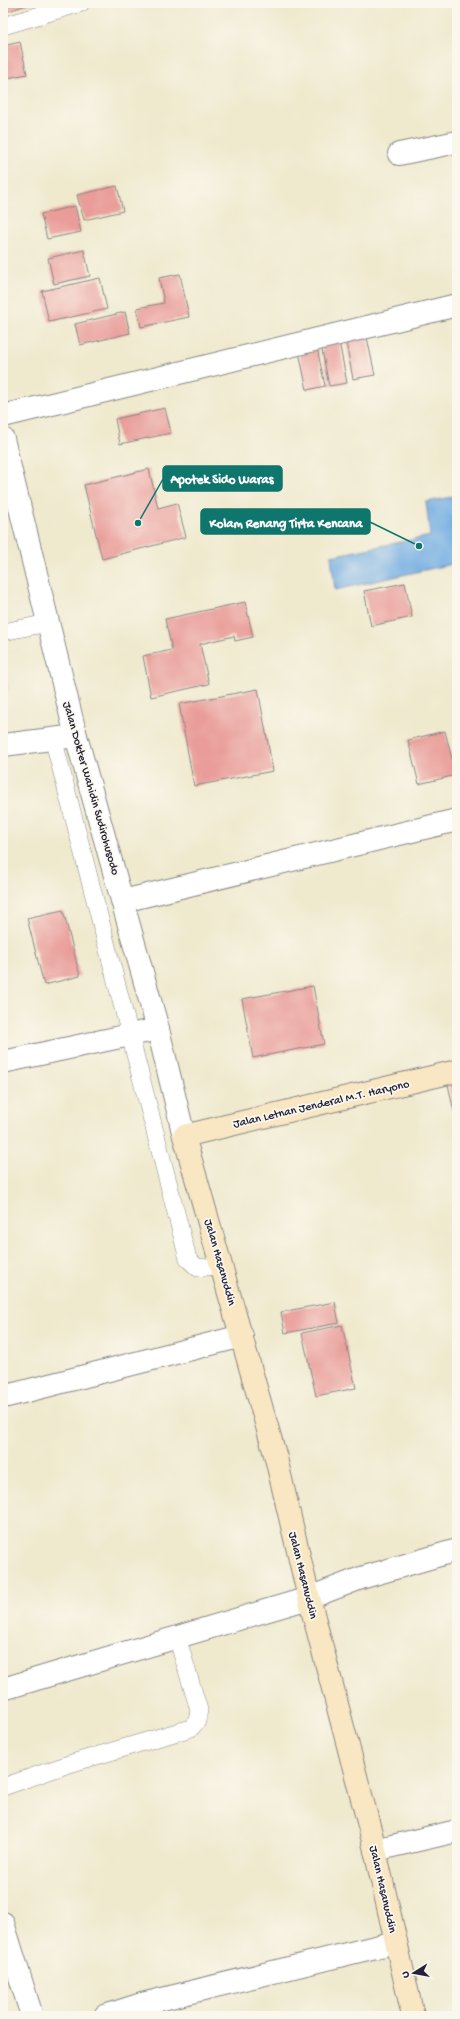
<svg xmlns="http://www.w3.org/2000/svg" width="460" height="2019" viewBox="0 0 460 2019" font-family="'Gochi Hand',sans-serif">
<style>
.built{fill:#f6d2c4}
.water{fill:#70abe1;stroke:#49668e}
.building{fill:#e99c99}
.lines{fill:none;stroke-linecap:round;stroke-linejoin:round}
.service-casing{stroke:#888684;stroke-width:18}
.minor-casing{stroke:#888684;stroke-width:24}
.tertiary-casing{stroke:#888684;stroke-width:24}
.secondary-casing{stroke:#888684;stroke-width:24}
.service{stroke:#fff;stroke-width:17}
.minor{stroke:#fff;stroke-width:22}
.tertiary{stroke:#fff;stroke-width:22}
.secondary{stroke:#f9e7c3;stroke-width:22}
.labels{text-anchor:middle;stroke-width:3.5;stroke-linejoin:round;paint-order:stroke}
.street-label{font-size:12px;fill:#22223b;stroke:#fbf7ec}
.leader{fill:none;stroke:#0f766e;stroke-width:1.5}
.callout-dot{fill:#0f766e;stroke:#fbf7ec;stroke-width:1.5}
.callout{fill:#0f766e;stroke:#0f766e;stroke-width:1.5}
.callout-label{font-size:13px;text-anchor:middle;font-weight:bold;fill:#fff}
</style>
<rect width="100%" height="100%" fill="#fbf7ec"/>
<filter id="ink" filterUnits="userSpaceOnUse"><feTurbulence type="fractalNoise" baseFrequency=".025" numOctaves="2"/><feDisplacementMap in="SourceGraphic" scale="8" xChannelSelector="R" yChannelSelector="G"/><feConvolveMatrix kernelMatrix="1 2 1 2 8 2 1 2 1" color-interpolation-filters="sRGB"/></filter>
<filter id="wash" filterUnits="userSpaceOnUse"><feTurbulence type="fractalNoise" baseFrequency=".012" numOctaves="4" result="noise"/><feDisplacementMap in="SourceGraphic" scale="16" xChannelSelector="R" yChannelSelector="G"/><feGaussianBlur stdDeviation="0.9" result="paint"/><feColorMatrix in="noise" values="0 0 0 0 0 0 0 0 0 0 0 0 0 0 0 0 0 1.4 0 .05"/><feComposite in="paint" operator="in"/></filter>
<g filter="url(#wash)">
<rect width="100%" height="100%" fill="#efe9ce"/>
<!-- built -->
<polygon class="built" points="3,653 10,690 3,692"/>
<!-- water -->
<polygon class="water" points="457,496 457,563 335,590 331,556 430,536 426,502"/>
<g id="blocks">
<!-- building -->
<g class="building">
<polygon points="3,3 32,3 3,13"/>
<polygon points="20,42 27,74 3,79 3,46"/>
<polygon points="117,186 123,211 84,220 77,195"/>
<polygon points="75,206 81,232 47,239 41,214"/>
<polygon points="84,250 90,276 54,284 48,258"/>
<polygon points="180,274 189,317 141,327 137,308 164,303 159,278"/>
<polygon points="100,278 107,309 49,322 42,291"/>
<polygon points="125,312 130,333 80,345 75,324"/>
<polygon points="366,333 375,375 353,379 345,337"/>
<polygon points="339,341 347,383 329,386 321,345"/>
<polygon points="317,348 325,386 307,390 299,352"/>
<polygon points="165,408 171,433 120,444 115,419"/>
<polygon points="149,469 158,508 177,503 186,537 102,559 84,485"/>
<polygon points="405,583 412,617 371,626 364,591"/>
<polygon points="245,602 253,637 235,641 234,636 200,644 209,684 151,697 143,656 172,650 165,619"/>
<polygon points="258,689 273,771 194,786 179,704"/>
<polygon points="445,731 456,775 419,784 408,740"/>
<polygon points="63,910 80,976 44,985 27,918"/>
<polygon points="313,986 324,1044 253,1058 242,999"/>
<polygon points="457,1077 457,1120 456,1121 447,1080"/>
<polygon points="335,1302 339,1323 285,1333 281,1312"/>
<polygon points="342,1325 356,1388 316,1396 302,1333"/>
</g>
</g>
</g>
<g filter="url(#ink)">
<use href="#blocks" fill-opacity="0" stroke="#888684" stroke-width="1"/>
<g class="lines">
<defs>
<g id="service">
<polyline points="3,26 81,3"/>
<polyline points="3,632 48,623"/>
<polyline points="53,738 188,1259 198,1268 222,1265"/>
<polyline points="3,1787 69,1764 191,1728 197,1721 199,1710 177,1637"/>
</g>
<g id="minor">
<polyline points="399,154 457,142"/>
<polyline points="3,416 457,305"/>
<polyline points="3,745 76,736"/>
<polyline points="123,901 457,820"/>
<polyline points="3,1062 158,1029"/>
<polyline points="3,1397 242,1336"/>
<polyline points="3,1689 309,1598 361,1578 457,1550"/>
<polyline points="375,1850 457,1831"/>
<polyline points="3,1923 32,2016"/>
<polyline points="105,2016 142,2004 396,1942"/>
</g>
<polyline id="tertiary" points="3,439 76,736 158,1029 184,1136"/>
<polyline id="secondary" points="413,2016 371,1833 309,1598 276,1458 184,1136 457,1071"/>
</defs>
<!-- service casing -->
<use href="#service" class="service-casing"/>
<!-- minor casing -->
<use href="#minor" class="minor-casing"/>
<!-- tertiary casing -->
<use href="#tertiary" class="tertiary-casing"/>
<!-- secondary casing -->
<use href="#secondary" class="secondary-casing"/>
<!-- service -->
<use href="#service" class="service"/>
<!-- minor -->
<use href="#minor" class="minor"/>
<!-- tertiary -->
<use href="#tertiary" class="tertiary"/>
<!-- secondary -->
<use href="#secondary" class="secondary"/>
</g>
</g>
<g class="labels">
<!-- street labels -->
<g class="street-label">
<text transform="translate(92 788) rotate(74)" y="4">Jalan Dokter Wahidin Sudirohusodo</text>
<text transform="translate(321 1103) rotate(-13)" y="4">Jalan Letnan Jenderal M.T. Haryono</text>
<text transform="translate(221 1262) rotate(74)" y="4">Jalan Hasanuddin</text>
<text transform="translate(304 1575) rotate(76)" y="4">Jalan Hasanuddin</text>
<text transform="translate(384 1889) rotate(77)" y="4">Jalan Hasanuddin</text>
</g>
</g>
<!-- callouts -->
<path class="leader" d="M138 523L163 479M419 546L370 522"/>
<g class="callout-dot">
<circle cx="138" cy="523" r="4"/>
<circle cx="419" cy="546" r="4"/>
</g>
<g class="callout">
<rect x="163" y="466" width="119" height="25" rx="4"/>
<rect x="201" y="509" width="169" height="25" rx="4"/>
</g>
<g class="callout-label">
<text x="222" y="483">Apotek Sido Waras</text>
<text x="286" y="527">Kolam Renang Tirta Kencana</text>
</g>
<!-- margin -->
<rect width="460" height="2019" fill="none" stroke="#fbf7ec" stroke-width="16"/>
<!-- north arrow -->
<g transform="translate(414 1973) rotate(259)" stroke="#fbf7ec" stroke-width="3" paint-order="stroke">
<path d="M0-3L7 15L0 10L-7 15Z" fill="#22223b"/>
<text y="-6" font-size="11" font-weight="bold" text-anchor="middle" fill="#22223b">U</text>
</g>
</svg>
